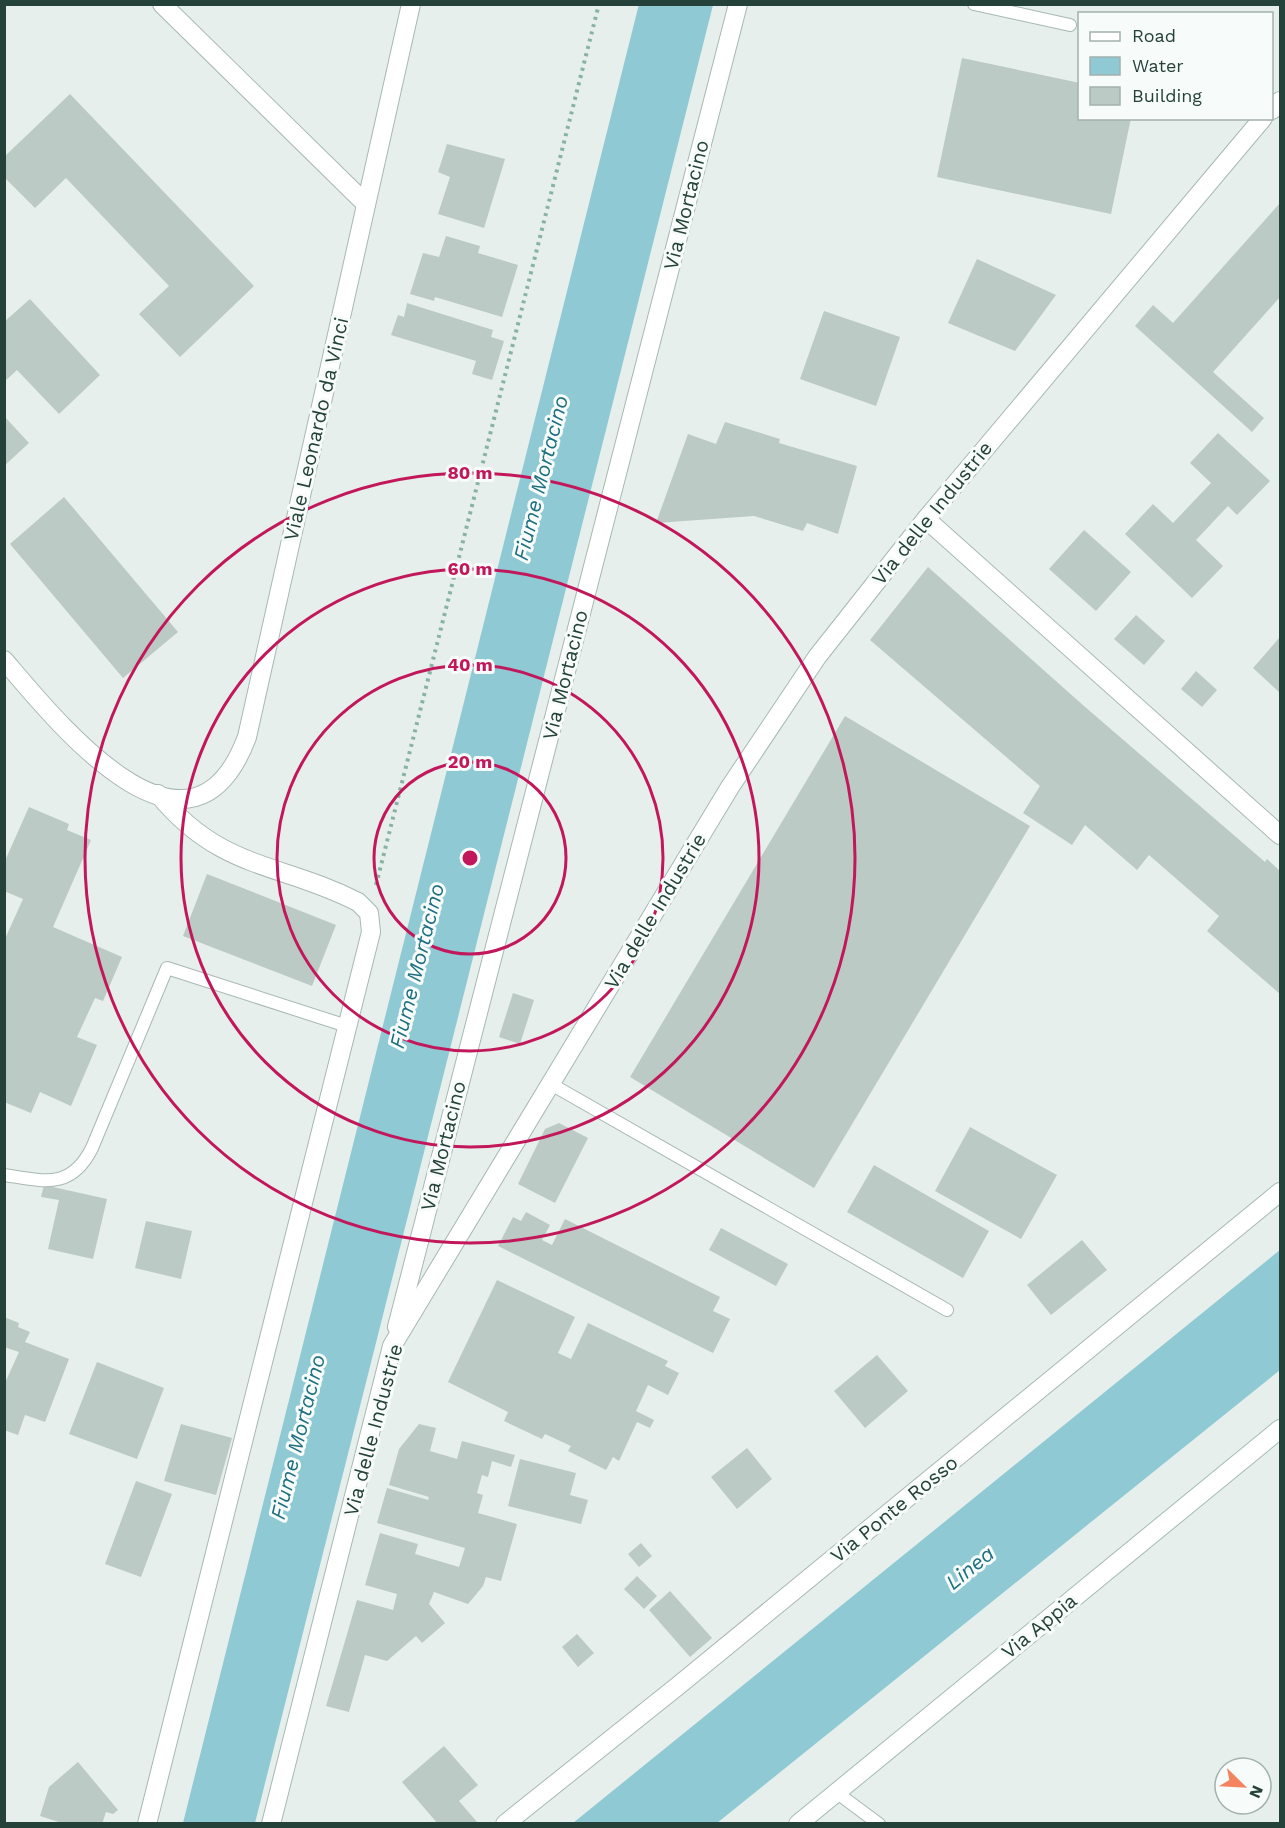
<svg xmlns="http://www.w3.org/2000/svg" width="1285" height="1828" viewBox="0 0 1285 1828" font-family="'Work Sans',sans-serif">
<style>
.water{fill:#8ec9d4}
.building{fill:#bbcac4}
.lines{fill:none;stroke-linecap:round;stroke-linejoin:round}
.lane-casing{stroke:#a8b8b2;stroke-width:14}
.street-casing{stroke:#a8b8b2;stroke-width:20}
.secondary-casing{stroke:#a4bbb3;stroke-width:20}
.path{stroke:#86b3a5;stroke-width:4;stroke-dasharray:3 4.5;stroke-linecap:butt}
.lane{stroke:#fff;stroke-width:12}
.street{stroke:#fff;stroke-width:18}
.secondary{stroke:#fff;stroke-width:18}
.ring{fill:none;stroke:#c2185b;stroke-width:3}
.labels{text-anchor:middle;stroke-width:6;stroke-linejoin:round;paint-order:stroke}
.street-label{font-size:20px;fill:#24423a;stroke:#f7fbf9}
.water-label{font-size:21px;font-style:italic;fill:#1c6f80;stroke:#f7fbf9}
.centre{fill:#c2185b;stroke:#f7fbf9;stroke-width:3}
.ring-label{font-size:18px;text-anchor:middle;font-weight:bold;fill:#c2185b;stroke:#f7fbf9;stroke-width:6;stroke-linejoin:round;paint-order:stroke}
</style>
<rect width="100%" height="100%" fill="#e6efeb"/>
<!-- water -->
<g class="water">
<polygon points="639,4 713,5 255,1823 183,1823"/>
<polygon points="1280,1250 1280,1370 717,1823 573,1823"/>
</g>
<!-- building -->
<g class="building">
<polygon points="962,58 1080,83 1080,118 1131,118 1111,214 937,177"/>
<polygon points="70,94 254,286 180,357 139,314 169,286 66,178 35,208 4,177 4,157"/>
<polygon points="447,144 505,159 484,228 438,214 450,177 438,172"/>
<polygon points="1280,203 1280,297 1213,372 1264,418 1252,432 1135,326 1153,305 1173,323"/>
<polygon points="446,236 480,246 478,253 518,265 502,317 435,297 434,301 410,294 423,253 439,257"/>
<polygon points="977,259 1056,295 1015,351 948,323"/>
<polygon points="30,299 100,375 59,414 17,370 4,382 4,322"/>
<polygon points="407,303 493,330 491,337 504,341 492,380 472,374 476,361 391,335 398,315 404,317"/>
<polygon points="824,311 900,337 876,406 800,379"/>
<polygon points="4,416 29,443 4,466"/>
<polygon points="725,422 780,439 779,443 857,466 838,534 807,523 803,531 754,516 656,523 688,434 716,444"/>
<polygon points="1218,433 1270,481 1237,515 1228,506 1196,540 1223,566 1192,598 1125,534 1153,504 1173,523 1211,483 1190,463"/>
<polygon points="64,497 178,632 123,678 10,544"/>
<polygon points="1084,530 1131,572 1096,611 1049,569"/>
<polygon points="928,567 1084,706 1265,862 1267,859 1280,871 1280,994 1207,931 1219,916 1149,855 1137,870 1085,825 1072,845 1023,813 1040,786 870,640"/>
<polygon points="1136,615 1165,641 1144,665 1114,639"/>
<polygon points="1280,637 1280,693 1253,668"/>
<polygon points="1196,671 1217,690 1202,707 1181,689"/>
<polygon points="845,716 1030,826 814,1188 630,1077"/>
<polygon points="29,807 69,824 67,830 91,840 53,927 122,957 103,1001 95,998 77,1037 97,1045 71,1106 40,1092 31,1113 4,1102 4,941 23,899 4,891 4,863"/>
<polygon points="207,874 336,925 312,986 183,936"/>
<polygon points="513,993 534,1000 520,1044 499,1037"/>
<polygon points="559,1123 588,1138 555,1203 518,1184 545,1129"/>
<polygon points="970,1127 1057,1175 1021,1239 935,1191"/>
<polygon points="874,1165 989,1231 963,1278 847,1212"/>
<polygon points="44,1185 107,1199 93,1259 48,1249 59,1200 41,1197"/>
<polygon points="526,1212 550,1225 542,1240 552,1245 565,1219 720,1297 713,1311 730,1319 713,1353 498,1246 513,1217 521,1221"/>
<polygon points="146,1221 192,1231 181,1279 135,1268"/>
<polygon points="721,1228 788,1264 776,1286 709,1250"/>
<polygon points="1082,1240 1107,1270 1051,1315 1027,1285"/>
<polygon points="497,1280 575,1317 558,1353 571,1359 588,1323 668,1361 665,1366 679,1373 668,1395 648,1385 636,1411 654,1420 650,1428 637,1422 619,1461 613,1457 606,1470 568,1451 571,1446 545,1434 542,1439 504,1421 508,1412 448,1382"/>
<polygon points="4,1317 19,1323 18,1327 30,1332 25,1342 69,1359 45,1422 25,1415 18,1435 4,1430 4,1385 19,1352 4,1347"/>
<polygon points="877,1355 908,1391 865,1428 834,1391"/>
<polygon points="97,1362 164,1388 137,1459 69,1434"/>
<polygon points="181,1424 232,1438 216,1495 164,1481"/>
<polygon points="419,1424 436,1428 430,1451 457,1459 462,1441 515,1455 511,1467 492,1461 488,1477 482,1475 477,1493 483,1495 478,1513 517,1524 501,1581 486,1577 483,1586 468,1604 434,1592 429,1604 445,1623 422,1643 416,1636 387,1661 365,1655 349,1712 326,1706 357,1600 393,1610 397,1594 365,1585 380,1533 418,1544 415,1554 459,1567 465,1548 377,1523 387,1488 428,1500 429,1497 389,1485 399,1449"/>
<polygon points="747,1448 772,1479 737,1509 711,1477"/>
<polygon points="520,1459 576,1473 570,1495 588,1500 581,1524 508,1506"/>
<polygon points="136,1481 172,1494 141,1577 105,1564"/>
<polygon points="641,1543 652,1556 639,1567 628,1554"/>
<polygon points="637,1576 657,1596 644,1609 624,1589"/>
<polygon points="670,1591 712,1638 690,1657 649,1610"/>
<polygon points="577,1634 594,1653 578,1667 562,1647"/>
<polygon points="444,1746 478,1785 459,1801 477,1822 475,1824 438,1824 402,1782"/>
<polygon points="78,1762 118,1810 113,1814 106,1812 102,1824 65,1824 40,1816 49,1787"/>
</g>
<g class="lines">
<defs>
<g id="lane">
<polyline points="974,4 1070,25"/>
<polyline points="549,1083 947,1310"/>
<path d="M4,1175C44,1181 71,1190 92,1148L167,968L347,1026"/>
<polyline points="836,1792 879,1824"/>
</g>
<g id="street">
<polyline points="162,4 366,204"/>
<polyline points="1272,110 1280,101"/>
<polyline points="926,519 1280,835"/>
<path d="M4,660C57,722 190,889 247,737L411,4"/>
<polyline points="397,1327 738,4"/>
<path d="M147,1824L371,932L369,913L358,902C280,862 221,871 158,794"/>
<polyline points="271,1824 392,1346 730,787 817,657 926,519 1263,118"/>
<polyline points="505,1824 679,1685 1280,1192"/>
</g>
<polyline id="secondary" points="798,1824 1280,1429"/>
</defs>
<!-- lane casing -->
<use href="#lane" class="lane-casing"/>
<!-- street casing -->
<use href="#street" class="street-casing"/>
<!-- secondary casing -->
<use href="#secondary" class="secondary-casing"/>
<!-- path -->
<polyline class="path" points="376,885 599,4"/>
<!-- lane -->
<use href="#lane" class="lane"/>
<!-- street -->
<use href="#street" class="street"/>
<!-- secondary -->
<use href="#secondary" class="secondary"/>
</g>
<!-- distance rings -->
<g class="ring">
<circle cx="470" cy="858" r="96"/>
<circle cx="470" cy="858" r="193"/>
<circle cx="470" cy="858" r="289"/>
<circle cx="470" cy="858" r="385"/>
</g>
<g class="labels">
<!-- street labels -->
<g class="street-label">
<text transform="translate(686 205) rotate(-76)" y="7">Via Mortacino</text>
<text transform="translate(316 429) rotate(-77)" y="7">Viale Leonardo da Vinci</text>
<text transform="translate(932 513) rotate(-51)" y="7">Via delle Industrie</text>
<text transform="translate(565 675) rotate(-76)" y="7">Via Mortacino</text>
<text transform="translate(655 911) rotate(-59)" y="7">Via delle Industrie</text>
<text transform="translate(443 1146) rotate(-76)" y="7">Via Mortacino</text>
<text transform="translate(373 1430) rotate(-75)" y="7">Via delle Industrie</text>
<text transform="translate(894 1509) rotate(-39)" y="7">Via Ponte Rosso</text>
<text transform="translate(1039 1626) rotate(-39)" y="7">Via Appia</text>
</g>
<!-- water labels -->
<g class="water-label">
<text transform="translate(541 478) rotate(-76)" y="7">Fiume Mortacino</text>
<text transform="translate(417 966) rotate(-76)" y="7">Fiume Mortacino</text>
<text transform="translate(298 1437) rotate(-76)" y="7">Fiume Mortacino</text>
<text transform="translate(970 1568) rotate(-39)" y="7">Linea</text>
</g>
</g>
<circle cx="470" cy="858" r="9" class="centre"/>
<g class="ring-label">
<text x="470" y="479">80 m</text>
<text x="470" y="575">60 m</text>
<text x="470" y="671">40 m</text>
<text x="470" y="768">20 m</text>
</g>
<!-- border -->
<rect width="1285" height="1828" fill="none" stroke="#24423a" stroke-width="12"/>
<!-- legend -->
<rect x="1078" y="12" width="195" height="108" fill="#f7fbf9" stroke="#a3b1ad" stroke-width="1.5"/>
<rect x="1090" y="32" width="30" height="9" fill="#ffffff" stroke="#a3b1ad" stroke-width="1.5"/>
<text x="1132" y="42" font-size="18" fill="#24423a">Road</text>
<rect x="1090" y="57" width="30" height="18" fill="#8ec9d4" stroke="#a3b1ad" stroke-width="1.5"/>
<text x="1132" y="72" font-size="18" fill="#24423a">Water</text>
<rect x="1090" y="87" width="30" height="18" fill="#bbcac4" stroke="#a3b1ad" stroke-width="1.5"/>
<text x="1132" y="102" font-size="18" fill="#24423a">Building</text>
<!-- north arrow -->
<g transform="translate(1243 1786) rotate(114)"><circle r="28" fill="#f7fbf9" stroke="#a3b1ad" stroke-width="1.5"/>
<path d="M0-4.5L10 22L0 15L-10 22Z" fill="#f4845f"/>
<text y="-9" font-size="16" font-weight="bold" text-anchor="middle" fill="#24423a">N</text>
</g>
</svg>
